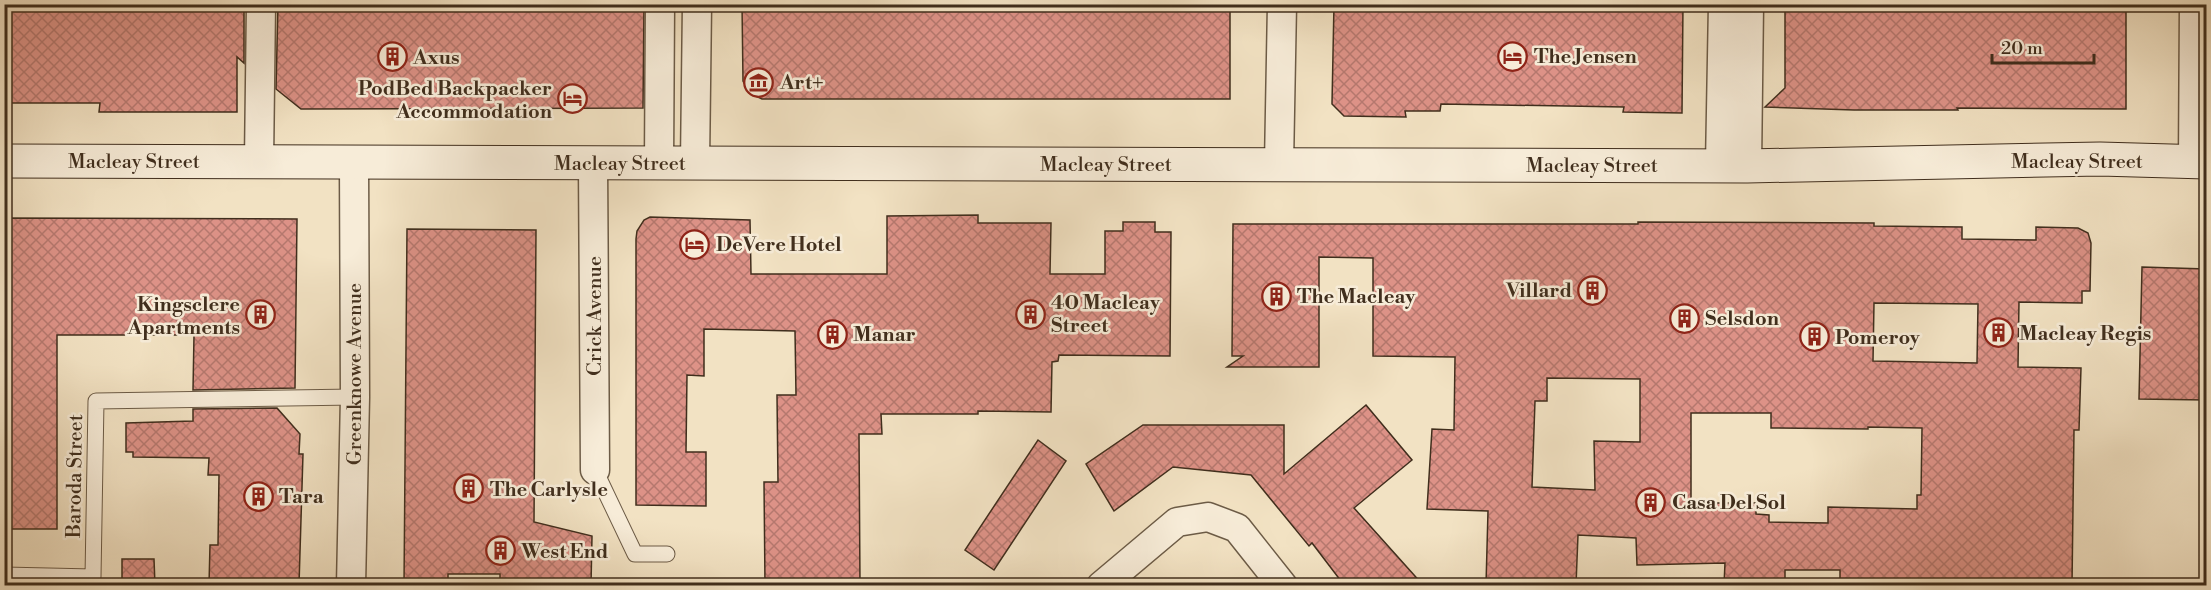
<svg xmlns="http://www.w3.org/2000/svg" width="2211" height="590" viewBox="0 0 2211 590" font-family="'Libre Bodoni',serif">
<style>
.building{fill:url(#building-cross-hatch);stroke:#402e1d;stroke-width:1.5;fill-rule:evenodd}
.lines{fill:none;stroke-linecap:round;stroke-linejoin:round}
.lane-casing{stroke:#6c5b46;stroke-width:17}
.street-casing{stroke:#6c5b46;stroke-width:31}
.secondary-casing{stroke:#402e1d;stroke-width:35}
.lane{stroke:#f7ecd8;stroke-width:15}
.street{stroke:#f7ecd8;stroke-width:28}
.secondary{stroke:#f7ecd8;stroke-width:33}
.labels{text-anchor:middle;stroke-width:5;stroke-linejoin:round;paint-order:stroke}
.poi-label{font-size:20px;font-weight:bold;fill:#402e1d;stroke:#f7ecd8;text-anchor:start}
.street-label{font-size:20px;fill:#402e1d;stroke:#f7ecd8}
</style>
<defs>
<pattern id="building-cross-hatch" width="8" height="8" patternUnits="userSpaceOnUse" patternTransform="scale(1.5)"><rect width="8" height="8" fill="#dd9287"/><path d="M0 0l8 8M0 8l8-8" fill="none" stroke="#b5786e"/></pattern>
</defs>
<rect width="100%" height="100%" fill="#f2e2c3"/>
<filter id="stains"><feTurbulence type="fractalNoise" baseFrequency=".00333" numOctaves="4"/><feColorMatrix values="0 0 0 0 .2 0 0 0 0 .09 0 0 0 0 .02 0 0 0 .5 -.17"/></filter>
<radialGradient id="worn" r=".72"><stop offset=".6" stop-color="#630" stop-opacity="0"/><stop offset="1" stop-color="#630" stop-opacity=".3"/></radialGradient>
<!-- building -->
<g class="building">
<polygon points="4,4 244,4 244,63 237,57 237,112 99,112 100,103 4,103"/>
<polygon points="278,4 644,4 643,108 301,109 276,89"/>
<polygon points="742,4 1230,4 1230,99 762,99 749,93 743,81"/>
<polygon points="1334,4 1683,4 1682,113 1623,112 1624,107 1441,104 1440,111 1405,111 1406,117 1344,116 1332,104"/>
<polygon points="1817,4 2126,4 2126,109 1957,108 1958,110 1854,110 1765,107 1785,88 1785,7 1817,7"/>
<polygon points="978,215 978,223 1051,223 1050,274 1105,274 1105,231 1123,231 1123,222 1155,222 1155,232 1171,232 1170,356 1059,355 1058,361 1052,362 1051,412 978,411 978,414 881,414 882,434 859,434 860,585 765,585 764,482 778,482 777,395 796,395 795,331 704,329 704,376 687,375 686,452 706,452 706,506 636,505 636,239 637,231 644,220 650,217 750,220 751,274 887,274 887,216"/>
<polygon points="4,218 297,219 295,388 193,390 194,335 57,335 57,529 4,529"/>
<path d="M1638,222L1874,223V226L1962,227V239L2036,240V227L2078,228L2088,233L2091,243L2090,291H2082V303L2019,302L2018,367L2081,368L2079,430H2074L2072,585H1840V570H1785V585H1724L1725,563L1637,565L1636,538L1578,535L1576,585H1486L1488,511L1427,509L1432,429L1454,430L1455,357L1373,356V258L1319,257V367H1227L1243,356H1232L1233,224H1638ZM1874,303L1978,304L1977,363L1873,361ZM1547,378L1640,379V442L1594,441L1595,490L1532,487L1535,401H1547ZM1691,413H1771V428L1868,429V427L1922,428L1921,495H1917V509L1828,507V523L1769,522V515L1756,514V503H1691Z"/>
<polygon points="407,229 536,230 534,522 592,536 591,585 500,585 500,574 448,574 448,585 404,585"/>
<polygon points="2142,267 2206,269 2206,400 2139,399"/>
<polygon points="1366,405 1412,460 1354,508 1423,585 1344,585 1312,543 1309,546 1251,475 1173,467 1114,511 1086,464 1143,425 1284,425 1284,474"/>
<polygon points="277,408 300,434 299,454 303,454 299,585 209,585 210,545 218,545 219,475 208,475 209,458 133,457 133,452 126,452 126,423 193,421 193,409"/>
<polygon points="1038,440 1066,461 994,570 965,550"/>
<polygon points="122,559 154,559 155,585 122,585"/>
</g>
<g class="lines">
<defs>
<g id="lane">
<polyline points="595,470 635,554 667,554"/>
<polyline points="4,575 93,577 96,401 355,397"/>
</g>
<g id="street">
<polyline points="259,161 261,4"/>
<polyline points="2193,162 2194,4"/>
<polyline points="593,163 595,470"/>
<polyline points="659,163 660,4"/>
<polyline points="695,163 697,4"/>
<polyline points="1279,164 1282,4"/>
<polyline points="1720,165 1723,4"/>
<polyline points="1747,166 1749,4"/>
<polyline points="351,586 355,397 354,162"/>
<polyline points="1101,586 1177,522 1208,517 1237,528 1283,586"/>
</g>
<polyline id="secondary" points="4,161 1747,166 2100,159 2206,162"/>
</defs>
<!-- lane casing -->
<use href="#lane" class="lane-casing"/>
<!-- street casing -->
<use href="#street" class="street-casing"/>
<!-- secondary casing -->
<use href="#secondary" class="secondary-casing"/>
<!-- lane -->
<use href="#lane" class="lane"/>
<!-- street -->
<use href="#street" class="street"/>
<!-- secondary -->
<use href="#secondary" class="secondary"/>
</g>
<!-- icons -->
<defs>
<symbol id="hotel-ring" viewBox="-11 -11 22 22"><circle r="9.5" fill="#f7ecd8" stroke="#8f2418" stroke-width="1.5"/><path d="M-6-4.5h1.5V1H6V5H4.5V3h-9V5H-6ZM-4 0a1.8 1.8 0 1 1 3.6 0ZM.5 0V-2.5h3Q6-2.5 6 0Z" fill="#8f2418"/></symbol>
<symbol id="building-ring" viewBox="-11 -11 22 22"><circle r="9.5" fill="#f7ecd8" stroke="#8f2418" stroke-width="1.5"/><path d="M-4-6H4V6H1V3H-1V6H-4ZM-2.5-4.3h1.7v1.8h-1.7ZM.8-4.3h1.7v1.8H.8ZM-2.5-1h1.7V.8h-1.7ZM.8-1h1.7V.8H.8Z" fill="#8f2418"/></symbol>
<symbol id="museum-ring" viewBox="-11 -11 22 22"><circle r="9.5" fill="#f7ecd8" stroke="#8f2418" stroke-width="1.5"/><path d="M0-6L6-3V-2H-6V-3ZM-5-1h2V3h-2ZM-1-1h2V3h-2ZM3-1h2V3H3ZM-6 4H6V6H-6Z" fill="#8f2418"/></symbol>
</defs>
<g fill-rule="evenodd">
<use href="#hotel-ring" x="1496" y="40" width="33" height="33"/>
<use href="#building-ring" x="376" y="40" width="33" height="33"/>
<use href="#museum-ring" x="742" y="66" width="33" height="33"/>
<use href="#hotel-ring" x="556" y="82" width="33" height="33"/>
<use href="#hotel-ring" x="678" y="228" width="33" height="33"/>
<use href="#building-ring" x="1576" y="274" width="33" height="33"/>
<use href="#building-ring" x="1260" y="280" width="33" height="33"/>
<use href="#building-ring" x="1014" y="298" width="33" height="33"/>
<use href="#building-ring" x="244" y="298" width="33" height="33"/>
<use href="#building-ring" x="1668" y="302" width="33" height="33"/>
<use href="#building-ring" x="1982" y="316" width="33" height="33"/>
<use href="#building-ring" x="816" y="318" width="33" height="33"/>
<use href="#building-ring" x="1798" y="320" width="33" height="33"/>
<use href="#building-ring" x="452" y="472" width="33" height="33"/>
<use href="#building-ring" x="242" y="480" width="33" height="33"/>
<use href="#building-ring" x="1634" y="486" width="33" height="33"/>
<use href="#building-ring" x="484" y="534" width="33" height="33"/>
</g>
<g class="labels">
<!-- poi labels -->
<g class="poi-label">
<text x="1534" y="63">The Jensen</text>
<text x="413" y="64">Axus</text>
<text x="780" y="89">Art+</text>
<text x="552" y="95" text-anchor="end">PodBed Backpacker<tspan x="552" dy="23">Accommodation</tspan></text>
<text x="716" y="251">DeVere Hotel</text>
<text x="1572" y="297" text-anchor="end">Villard</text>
<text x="1297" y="303">The Macleay</text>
<text x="1051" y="309">40 Macleay<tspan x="1051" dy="23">Street</tspan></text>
<text x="240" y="311" text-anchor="end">Kingsclere<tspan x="240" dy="23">Apartments</tspan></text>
<text x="1705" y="325">Selsdon</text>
<text x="2019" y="340">Macleay Regis</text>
<text x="853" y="341">Manar</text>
<text x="1835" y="344">Pomeroy</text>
<text x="490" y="496">The Carlysle</text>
<text x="279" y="503">Tara</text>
<text x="1672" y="509">Casa Del Sol</text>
<text x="521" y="558">West End</text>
</g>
<!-- street labels -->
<g class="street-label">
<text x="134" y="168">Macleay Street</text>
<text x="2077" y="168">Macleay Street</text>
<text x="620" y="170">Macleay Street</text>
<text x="1106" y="171">Macleay Street</text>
<text x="1592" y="172">Macleay Street</text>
<text transform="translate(594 316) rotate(-90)" y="7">Crick Avenue</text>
<text transform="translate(354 374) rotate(-90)" y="7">Greenknowe Avenue</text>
<text transform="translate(74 476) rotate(-89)" y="7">Baroda Street</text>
</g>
</g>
<!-- margin -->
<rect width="2211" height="590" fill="none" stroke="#f2e2c3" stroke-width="24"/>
<rect x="6" y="6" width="2199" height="578" fill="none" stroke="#402e1d" stroke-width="3"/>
<rect x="12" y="12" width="2187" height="566" fill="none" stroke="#402e1d" stroke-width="1.5"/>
<!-- scale -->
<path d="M1992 54v9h102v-9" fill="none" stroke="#402e1d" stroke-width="3"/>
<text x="2001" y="54" font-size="18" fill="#402e1d" stroke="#f7ecd8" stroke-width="4.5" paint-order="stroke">20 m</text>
<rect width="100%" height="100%" filter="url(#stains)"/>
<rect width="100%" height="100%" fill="url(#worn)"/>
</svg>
